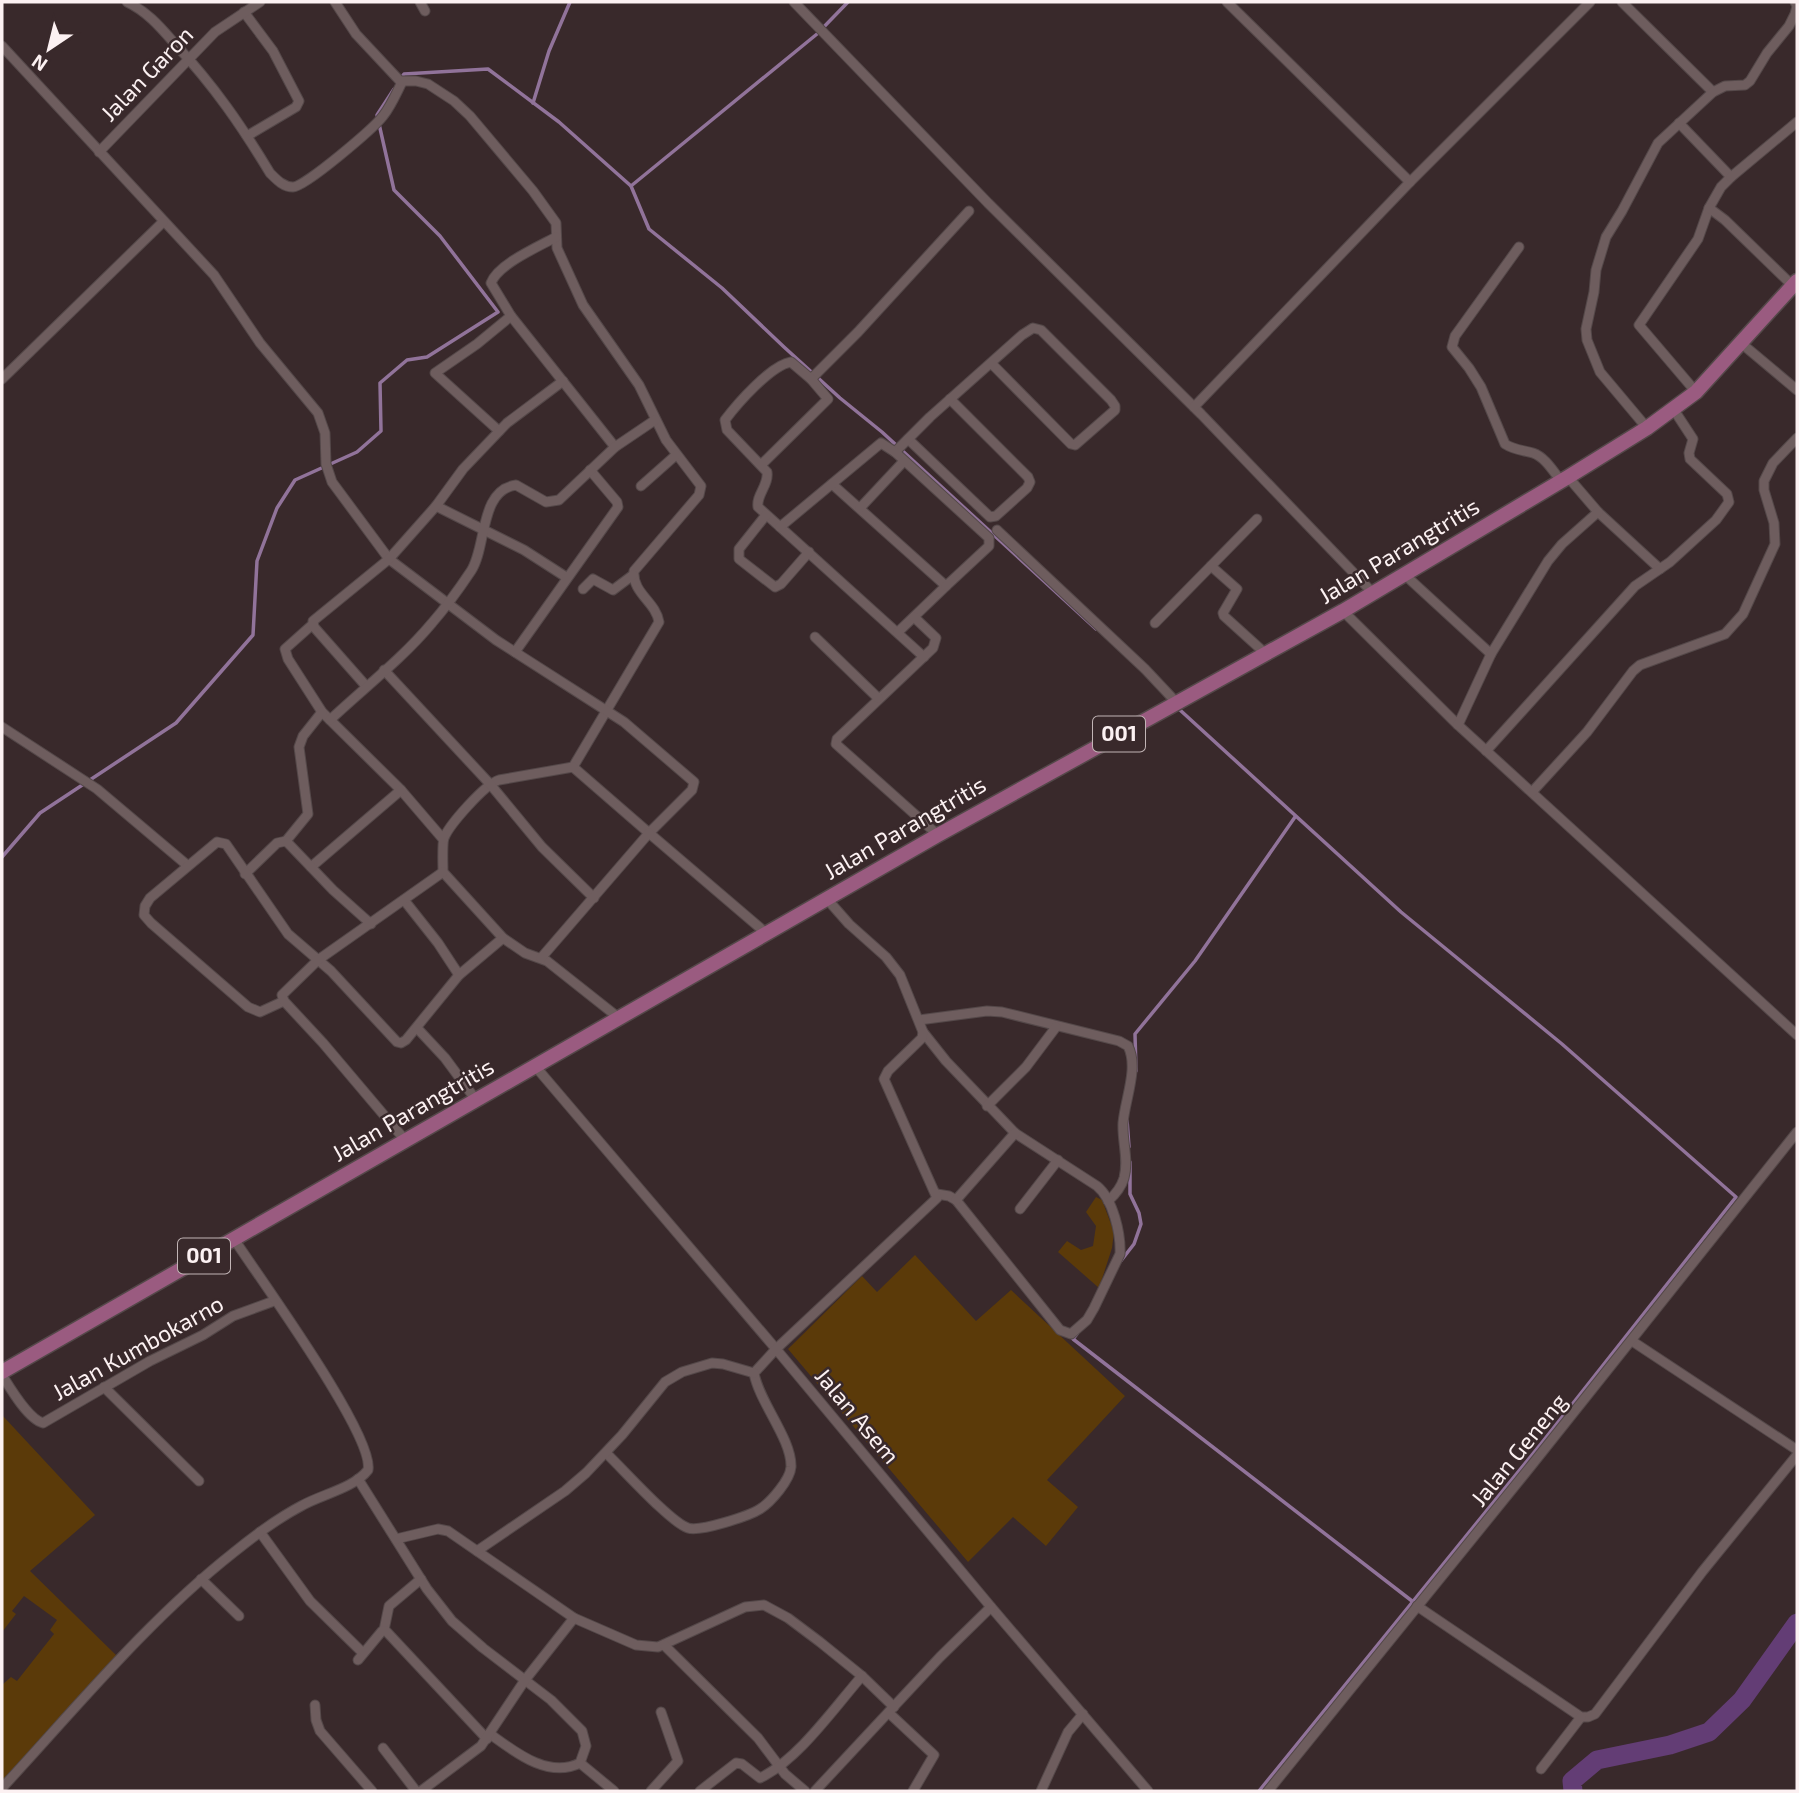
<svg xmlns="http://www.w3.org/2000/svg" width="1799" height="1793" viewBox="0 0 1799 1793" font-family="'Exo 2',sans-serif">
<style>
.green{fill:#5b3a09}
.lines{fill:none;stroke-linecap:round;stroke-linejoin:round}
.stream{stroke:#91739a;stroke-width:3.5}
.river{stroke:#633d75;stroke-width:19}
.street-casing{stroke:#544849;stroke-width:11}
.primary-casing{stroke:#544849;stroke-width:17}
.street{stroke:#6e5d5e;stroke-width:9}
.primary{stroke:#9a5b80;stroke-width:14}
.labels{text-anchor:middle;stroke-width:5;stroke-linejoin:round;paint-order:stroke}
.shield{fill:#39292b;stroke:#c2b5b6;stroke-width:2}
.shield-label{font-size:21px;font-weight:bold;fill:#fcf1f2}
.street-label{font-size:23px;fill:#fcf1f2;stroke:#39292b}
</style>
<rect width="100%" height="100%" fill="#39292b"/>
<!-- green -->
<g class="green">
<polygon points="1096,1197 1102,1200 1114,1232 1112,1248 1099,1288 1058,1252 1067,1241 1081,1250 1093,1246 1096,1226 1086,1212"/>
<polygon points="915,1255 976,1321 1011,1290 1125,1396 1047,1480 1078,1507 1046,1546 1013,1517 968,1562 788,1349 862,1276 877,1292"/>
<polygon points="2,1415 95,1515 30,1571 117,1656 2,1783 2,1685 11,1677 17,1681 54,1634 50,1630 57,1620 24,1596 12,1611 16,1614 2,1632"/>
</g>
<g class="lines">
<!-- stream -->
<g class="stream">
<polyline points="400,79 404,74 488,69 559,122 631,186 649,229 722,288 784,347 840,398 882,432 1096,629"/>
<polyline points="533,103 549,51 570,2"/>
<polyline points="631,186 817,34 848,2"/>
<polyline points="1180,710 1401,912 1562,1044 1736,1197 1540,1445 1259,1791"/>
<polyline points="2,857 40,813 176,723 253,635 257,561 277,508 295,480 357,452 381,431 380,383 407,360 427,357 498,312 440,236 394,190 377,115 394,89"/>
<polyline points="1136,1071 1135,1034 1195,961 1295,817"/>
<polyline points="1127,1120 1129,1147"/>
<polyline points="1120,1262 1134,1244 1141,1224 1139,1213 1130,1194 1130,1162"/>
<polyline points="1077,1334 1073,1339 1412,1601"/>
</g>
<!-- river -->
<polyline class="river" points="1573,1791 1572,1781 1597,1760 1670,1745 1709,1732 1742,1700 1797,1623"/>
<defs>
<g id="street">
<path d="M127,2C148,12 161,28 176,45C214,86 241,125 270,173C276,179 283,187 293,187C305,187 374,128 383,116C391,106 396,94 402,82"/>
<path d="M335,2L356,34L400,81H416L428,84L454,101L470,116L533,191L556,223L557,248L583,305L639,385L666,440L701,486L699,495L634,571C632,593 656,602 659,622L573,767"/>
<polyline points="420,2 425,11"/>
<polyline points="794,2 988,203 1201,414 1373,593"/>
<polyline points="1227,2 1410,182"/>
<polyline points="1622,2 1713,92"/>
<polyline points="244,12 273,51 299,101 296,107 247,136"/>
<path d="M2,46L214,275L260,343L318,413L325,433L326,464L332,482L389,559L496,640L624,722L694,782L692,790L649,833L573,767L499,780C485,784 449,825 444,838C442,844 443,864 443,872L503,938L525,953L547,961L619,1018"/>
<polyline points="1679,123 1731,177 1721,187 1709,208 1698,239 1639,325 1696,392"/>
<polyline points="99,152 215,32 260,2"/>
<polyline points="1731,177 1797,122"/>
<polyline points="1709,208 1725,220 1793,286"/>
<path d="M556,237C538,247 498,264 491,283L511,316L615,447"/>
<path d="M1519,247L1455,336L1452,347L1469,368L1481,387L1505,444C1514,450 1523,450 1533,453C1545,457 1553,471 1561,481"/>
<polyline points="1741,343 1797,390"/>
<polyline points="2,379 163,222"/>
<polyline points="811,379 858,332 969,211"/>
<polyline points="1194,407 1410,182 1590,2"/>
<polyline points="1647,428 1600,372 1587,340 1586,329 1594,292 1596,270 1606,237 1622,211 1658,143 1713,92 1725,86 1745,85 1750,81 1767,53 1789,26 1795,14 1797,6 1795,2"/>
<polyline points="499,431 435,373 477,344 511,316"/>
<polyline points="908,439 990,517 996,516 1027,488 1030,482 1028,477 950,399"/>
<polyline points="895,452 930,417 1022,335 1033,328 1041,330 1111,400 1115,406 1115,410 1075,445 1071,444 991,363"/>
<path d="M761,465L828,399L811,379L791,362C771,365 737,404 725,420L727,430L767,472C769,485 756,495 758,507L924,657"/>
<polyline points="1568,477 1598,512 1660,569"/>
<polyline points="832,484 946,586 898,632"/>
<polyline points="641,486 676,455"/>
<polyline points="436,506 524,550 566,577"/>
<polyline points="860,508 904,461"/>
<polyline points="766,515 739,549 739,559 775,587 781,584 809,552"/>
<polyline points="780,527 881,443 895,452 989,538 989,546 946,586"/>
<polyline points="997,530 1145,669 1176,702"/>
<polyline points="1211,566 1237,589 1223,613 1224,616 1266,654"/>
<polyline points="1405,575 1491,654"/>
<polyline points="583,589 593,579 613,590 633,575"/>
<polyline points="1343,611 1458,725 1797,1035"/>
<polyline points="914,617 936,638 933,648 837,739 836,744 938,835"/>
<polyline points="1155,623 1257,519"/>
<polyline points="313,624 285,649 288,659 322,712 401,790 443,839"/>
<polyline points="815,637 878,698"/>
<polyline points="515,652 618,507 617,502 590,470"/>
<polyline points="384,670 490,784 542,847 594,898"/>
<polyline points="366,686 314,627 313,621 389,559 436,506 463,469 507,423 563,381"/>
<path d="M330,720C364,688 402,659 432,623C446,607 459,589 471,571C487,547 479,490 516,485L546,502L559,500L615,447L655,420"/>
<polyline points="1458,725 1491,654 1548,561 1562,544 1598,512"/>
<polyline points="2,727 97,789 187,865"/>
<polyline points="1486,751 1635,586 1670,562 1716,520 1729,502 1727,494 1690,459 1689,453 1693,439 1674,410"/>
<polyline points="1532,792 1587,732 1633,671 1640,665 1725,634 1743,614 1775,544 1774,523 1764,490 1764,481 1773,463 1797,438"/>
<polyline points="286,841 308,814 299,747 303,736 322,712"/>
<polyline points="311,867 401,790"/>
<polyline points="245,874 277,843 286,841 333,890 371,924"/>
<polyline points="404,900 438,943 459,975"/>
<polyline points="541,958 649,833 766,933"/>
<polyline points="284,1001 260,1012 248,1007 151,923 144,915 145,906 150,898 217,842 226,844 288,934 331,971 397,1042 401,1043 406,1040 459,975 503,938"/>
<path d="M919,1020L987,1011L1002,1012L1119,1041L1128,1046C1139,1068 1125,1099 1123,1123C1122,1142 1129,1159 1124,1178C1121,1188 1116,1194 1108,1201"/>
<polyline points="417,1028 445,1058 476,1100"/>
<path d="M923,1032L946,1061L1015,1133L1097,1186C1113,1199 1121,1234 1120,1254L1094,1308L1087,1320L1071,1334L1060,1330L956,1200L949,1196L937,1194"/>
<polyline points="535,1066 776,1349 991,1607 1148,1791"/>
<polyline points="987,1106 1026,1067 1056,1027"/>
<polyline points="405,1140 323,1043 284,1001 282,995 318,960 443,872"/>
<polyline points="956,1200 1015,1133"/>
<polyline points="1020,1209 1058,1160"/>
<polyline points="1632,1341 1797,1450"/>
<polyline points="754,1373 776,1349 937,1198 884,1079 888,1071 922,1038 923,1032 900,975 886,957 849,924 827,899"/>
<path d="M2,1375C10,1388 28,1419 43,1423L150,1361L203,1335L233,1316L274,1301"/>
<polyline points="104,1387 199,1481"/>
<path d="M606,1453C623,1469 670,1522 688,1528C700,1532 749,1516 760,1509C771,1502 790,1480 791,1467C792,1439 759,1402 754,1373"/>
<path d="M358,1479L427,1589L452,1621L483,1648L551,1700L582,1731L586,1746L580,1763C548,1779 515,1752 490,1734"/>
<polyline points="260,1532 310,1601 363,1653"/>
<polyline points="396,1539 438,1529 448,1531 574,1618 636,1645 658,1647 745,1607 764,1605 788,1618 820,1642 862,1676 894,1707"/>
<polyline points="477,1551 565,1491 586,1473 622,1435 665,1382 682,1372 712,1363 723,1364 754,1373"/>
<polyline points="201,1579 239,1616"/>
<polyline points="1417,1606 1581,1717 1588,1717 1595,1714 1702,1572 1797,1455"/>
<polyline points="384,1630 389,1606 421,1579"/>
<polyline points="664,1645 758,1738 785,1774 805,1791"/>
<polyline points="358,1660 382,1631 386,1631 487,1739"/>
<polyline points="315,1705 316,1720 320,1731 372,1791"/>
<polyline points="889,1713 934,1755 913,1791"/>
<polyline points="383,1748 416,1791"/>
<polyline points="580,1763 614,1791"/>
<polyline points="1541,1769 1581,1717"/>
<path d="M2,1788C76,1708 147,1621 233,1553C255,1535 278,1518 303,1505C323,1494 354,1488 368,1470C375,1436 258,1276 234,1239"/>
<polyline points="421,1791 481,1746 525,1680 574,1618"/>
<polyline points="651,1791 678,1761 661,1712"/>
<path d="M700,1791L736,1763L742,1764L760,1778C798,1760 834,1708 862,1676"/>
<polyline points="815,1791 940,1657 991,1607"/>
<polyline points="1041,1791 1068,1732 1083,1714"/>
<polyline points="1268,1791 1531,1466 1797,1132"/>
</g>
<polyline id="primary" points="2,1372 938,835 1343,611 1568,477 1647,428 1696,392 1797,281"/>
</defs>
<!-- street casing -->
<use href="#street" class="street-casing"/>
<!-- primary casing -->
<use href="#primary" class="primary-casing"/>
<!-- street -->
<use href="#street" class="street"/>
<!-- primary -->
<use href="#primary" class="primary"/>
</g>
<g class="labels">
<!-- shield labels -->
<g class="shield">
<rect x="1093" y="716.5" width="52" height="35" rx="5"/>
<rect x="178" y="1238.5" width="52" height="35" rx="5"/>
</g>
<g class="shield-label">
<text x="1119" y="741">001</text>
<text x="204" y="1263">001</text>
</g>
<!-- street labels -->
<g class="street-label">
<text transform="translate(147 74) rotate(-46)" y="8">Jalan Garon</text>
<text transform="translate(1399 551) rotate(-31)" y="8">Jalan Parangtritis</text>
<text transform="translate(905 828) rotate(-30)" y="8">Jalan Parangtritis</text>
<text transform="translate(413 1110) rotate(-30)" y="8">Jalan Parangtritis</text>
<text transform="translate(138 1348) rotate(-29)" y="8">Jalan Kumbokarno</text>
<text transform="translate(857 1416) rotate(50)" y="8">Jalan Asem</text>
<text transform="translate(1519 1450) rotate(-51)" y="8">Jalan Geneng</text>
</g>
</g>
<!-- border -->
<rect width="1799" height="1793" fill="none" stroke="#fcf1f2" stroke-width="7"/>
<!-- north arrow -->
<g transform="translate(49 49) rotate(215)" stroke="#39292b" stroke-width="5" paint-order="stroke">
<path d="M0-5L12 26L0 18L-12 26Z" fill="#fcf1f2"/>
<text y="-10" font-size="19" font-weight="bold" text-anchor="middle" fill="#fcf1f2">N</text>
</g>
</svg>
